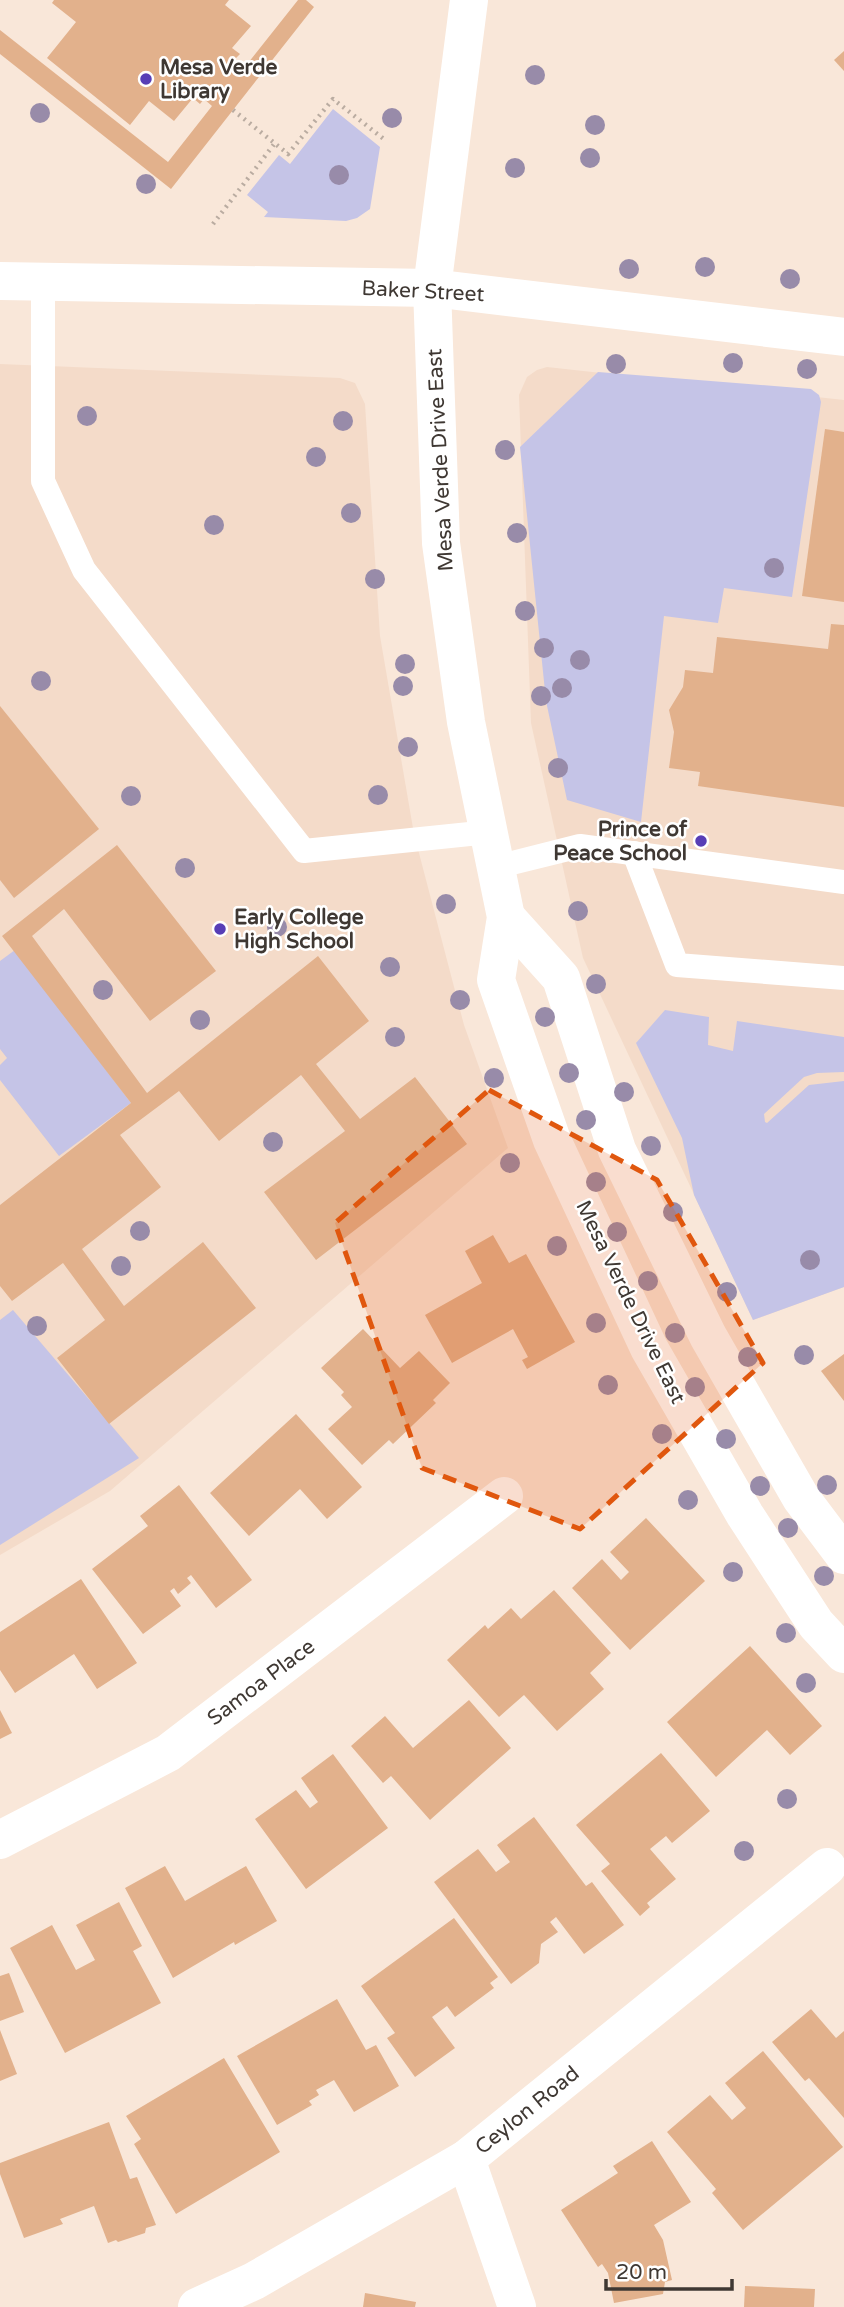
<svg xmlns="http://www.w3.org/2000/svg" width="844" height="2307" viewBox="0 0 844 2307" font-family="'Varela Round',sans-serif">
<style>
.built{fill:#f4dbc9}
.green{fill:#c5c4e7}
.building{fill:#e2b18c}
.lines{fill:none;stroke-linecap:round;stroke-linejoin:round}
.path{stroke:#baaca1;stroke-width:4.5;stroke-dasharray:2 5;stroke-linecap:butt}
.service{stroke:#fff;stroke-width:24}
.minor{stroke:#fff;stroke-width:38}
.tertiary{stroke:#fff;stroke-width:38}
.tree{fill:#988ba9}
.marked{fill:#e0570e;fill-opacity:0.2;stroke:#e0570e;stroke-width:5;stroke-dasharray:14 9;stroke-linejoin:round}
.poi-dot{fill:#573eb6;stroke:#fff;stroke-width:2.5}
.labels{text-anchor:middle;stroke-width:5;stroke-linejoin:round;paint-order:stroke}
.poi-label{font-size:21px;font-weight:bold;fill:#3f3833;stroke:#fff;text-anchor:start}
.street-label{font-size:21px;fill:#3f3833;stroke:#fff}
</style>
<rect width="100%" height="100%" fill="#f9e7d9"/>
<!-- built -->
<g class="built">
<polygon points="0,364 340,378 355,383 365,404 380,636 414,834 464,1025 508,1148 110,1491 0,1555"/>
<polygon points="547,367 844,400 844,1287 753,1320 583,958 531,723 519,395 527,377 537,370"/>
</g>
<!-- green -->
<g class="green">
<polygon points="333,109 380,147 370,209 357,218 346,221 264,217 268,212 247,195 279,155 290,164"/>
<polygon points="598,372 811,389 819,395 821,402 792,597 724,588 718,623 664,616 641,822 567,800 546,701 520,447"/>
<polygon points="15,950 131,1103 59,1156 0,1080 0,1065 7,1058 0,1049 0,961"/>
<polygon points="665,1010 709,1017 708,1045 733,1051 737,1021 844,1037 844,1072 817,1073 804,1077 764,1114 765,1122 767,1123 809,1085 844,1081 844,1287 753,1320 694,1195 682,1138 636,1043"/>
<polygon points="13,1310 139,1458 0,1545 0,1320"/>
</g>
<!-- building -->
<g class="building">
<polygon points="54,0 229,0 225,5 251,26 232,48 240,54 234,60 244,68 298,0 306,0 314,7 171,189 0,54 0,30 168,162 212,106 204,99 200,104 193,98 174,121 149,101 130,125 47,58 76,22 52,3"/>
<polygon points="844,51 844,71 834,60"/>
<polygon points="825,429 844,432 844,602 802,596"/>
<polygon points="831,624 844,625 844,807 698,786 700,772 669,768 674,732 669,710 683,687 685,670 713,673 717,637 828,649"/>
<polygon points="0,706 99,829 14,898 0,880"/>
<polygon points="117,845 216,971 150,1021 64,909 32,936 147,1093 318,956 369,1021 316,1064 360,1119 415,1077 467,1144 316,1260 264,1192 345,1131 301,1075 219,1141 179,1091 120,1135 161,1187 82,1249 124,1306 203,1242 256,1308 109,1424 57,1358 105,1320 63,1263 12,1301 0,1286 0,1205 131,1103 2,936"/>
<polygon points="493,1235 509,1263 526,1254 575,1342 527,1369 522,1360 528,1357 513,1329 452,1363 425,1315 482,1283 465,1251"/>
<polygon points="363,1329 400,1368 419,1351 450,1383 433,1400 436,1403 393,1444 389,1440 362,1465 328,1429 352,1407 341,1395 344,1392 321,1368"/>
<polygon points="844,1354 844,1401 821,1371"/>
<polygon points="296,1414 362,1487 327,1519 300,1489 249,1536 210,1493"/>
<polygon points="179,1485 252,1580 216,1608 191,1575 187,1578 191,1583 178,1594 174,1588 170,1591 181,1606 143,1634 92,1569 148,1526 140,1516"/>
<polygon points="646,1518 705,1581 630,1650 572,1588 602,1559 621,1580 629,1572 610,1552"/>
<polygon points="81,1579 137,1663 97,1689 74,1654 15,1693 0,1670 0,1632"/>
<polygon points="554,1590 611,1653 590,1673 604,1689 557,1731 524,1695 499,1717 447,1660 485,1625 488,1629 511,1608 521,1619"/>
<polygon points="750,1646 822,1726 790,1755 767,1730 716,1777 667,1722"/>
<polygon points="469,1700 511,1748 430,1820 391,1776 383,1783 351,1746 385,1716 413,1748"/>
<polygon points="0,1710 12,1733 0,1739"/>
<polygon points="661,1753 710,1811 672,1843 666,1836 650,1849 676,1879 647,1903 650,1907 640,1916 601,1871 610,1864 576,1825"/>
<polygon points="333,1754 388,1828 306,1889 255,1819 296,1790 310,1808 318,1802 301,1778"/>
<polygon points="534,1817 586,1886 592,1882 624,1925 584,1954 556,1917 550,1922 558,1932 541,1944 539,1963 511,1984 434,1882 478,1849 496,1872 510,1862 497,1845"/>
<polygon points="165,1866 185,1901 246,1866 277,1921 235,1945 234,1942 173,1978 125,1888"/>
<polygon points="119,1902 142,1946 133,1951 161,2003 65,2053 10,1948 52,1925 76,1970 95,1960 76,1925"/>
<polygon points="454,1918 498,1977 490,1983 494,1988 455,2017 447,2006 432,2017 455,2048 415,2077 387,2038 395,2033 361,1986"/>
<polygon points="9,1973 24,2012 0,2021 0,1976"/>
<polygon points="337,1999 366,2050 376,2045 399,2086 354,2112 334,2080 316,2090 319,2095 309,2101 312,2105 277,2125 237,2056"/>
<polygon points="811,2009 836,2038 844,2031 844,2118 809,2078 805,2081 772,2042"/>
<polygon points="0,2030 17,2074 0,2081"/>
<polygon points="763,2051 843,2147 743,2230 712,2193 716,2189 667,2132 710,2095 732,2120 746,2108 725,2083"/>
<polygon points="224,2058 280,2152 176,2214 134,2144 141,2139 126,2116"/>
<polygon points="109,2122 130,2179 137,2177 156,2225 146,2228 145,2233 118,2242 116,2240 108,2243 94,2206 60,2219 63,2224 24,2238 0,2174 0,2163"/>
<polygon points="652,2141 691,2202 654,2225 663,2240 672,2280 665,2282 663,2294 614,2303 608,2273 602,2264 598,2267 561,2210 618,2173 613,2166"/>
<polygon points="745,2286 815,2289 814,2307 744,2307"/>
<polygon points="365,2293 416,2302 415,2307 363,2307"/>
</g>
<g class="lines">
<!-- path -->
<g class="path">
<polyline points="233,110 288,154 333,99 385,140"/>
<polyline points="213,224 275,143"/>
</g>
<!-- service -->
<g class="service">
<polyline points="43,282 43,481 84,570 304,851 489,832"/>
<polyline points="634,853 677,965 844,978"/>
<polyline points="496,867 580,846 844,882"/>
</g>
<!-- minor -->
<g class="minor">
<polyline points="432,288 844,337"/>
<polyline points="0,1840 168,1753 504,1496"/>
<polyline points="466,2159 517,2307"/>
<polyline points="197,2307 254,2281 466,2159 827,1867"/>
</g>
<!-- tertiary -->
<g class="tertiary">
<polyline points="469,0 432,288 441,543 466,722 506,917 496,980 552,1140 649,1348 745,1515 816,1624 844,1654"/>
<polyline points="0,281 432,288"/>
<polyline points="506,917 561,978 617,1150 708,1336 801,1498 844,1555"/>
</g>
</g>
<!-- trees -->
<g class="tree">
<circle cx="535" cy="75" r="10"/>
<circle cx="40" cy="113" r="10"/>
<circle cx="392" cy="118" r="10"/>
<circle cx="595" cy="125" r="10"/>
<circle cx="590" cy="158" r="10"/>
<circle cx="515" cy="168" r="10"/>
<circle cx="339" cy="175" r="10"/>
<circle cx="146" cy="184" r="10"/>
<circle cx="705" cy="267" r="10"/>
<circle cx="629" cy="269" r="10"/>
<circle cx="790" cy="279" r="10"/>
<circle cx="733" cy="363" r="10"/>
<circle cx="616" cy="364" r="10"/>
<circle cx="807" cy="369" r="10"/>
<circle cx="87" cy="416" r="10"/>
<circle cx="343" cy="421" r="10"/>
<circle cx="505" cy="450" r="10"/>
<circle cx="316" cy="457" r="10"/>
<circle cx="351" cy="513" r="10"/>
<circle cx="214" cy="525" r="10"/>
<circle cx="517" cy="533" r="10"/>
<circle cx="774" cy="568" r="10"/>
<circle cx="375" cy="579" r="10"/>
<circle cx="525" cy="611" r="10"/>
<circle cx="544" cy="648" r="10"/>
<circle cx="580" cy="660" r="10"/>
<circle cx="405" cy="664" r="10"/>
<circle cx="41" cy="681" r="10"/>
<circle cx="403" cy="686" r="10"/>
<circle cx="562" cy="688" r="10"/>
<circle cx="541" cy="696" r="10"/>
<circle cx="408" cy="747" r="10"/>
<circle cx="558" cy="768" r="10"/>
<circle cx="378" cy="795" r="10"/>
<circle cx="131" cy="796" r="10"/>
<circle cx="185" cy="868" r="10"/>
<circle cx="446" cy="904" r="10"/>
<circle cx="578" cy="911" r="10"/>
<circle cx="277" cy="927" r="10"/>
<circle cx="390" cy="967" r="10"/>
<circle cx="596" cy="984" r="10"/>
<circle cx="103" cy="990" r="10"/>
<circle cx="460" cy="1000" r="10"/>
<circle cx="545" cy="1017" r="10"/>
<circle cx="200" cy="1020" r="10"/>
<circle cx="395" cy="1037" r="10"/>
<circle cx="569" cy="1073" r="10"/>
<circle cx="494" cy="1078" r="10"/>
<circle cx="624" cy="1092" r="10"/>
<circle cx="586" cy="1120" r="10"/>
<circle cx="273" cy="1142" r="10"/>
<circle cx="651" cy="1146" r="10"/>
<circle cx="510" cy="1163" r="10"/>
<circle cx="596" cy="1182" r="10"/>
<circle cx="673" cy="1212" r="10"/>
<circle cx="140" cy="1231" r="10"/>
<circle cx="617" cy="1232" r="10"/>
<circle cx="557" cy="1246" r="10"/>
<circle cx="810" cy="1260" r="10"/>
<circle cx="121" cy="1266" r="10"/>
<circle cx="648" cy="1281" r="10"/>
<circle cx="727" cy="1292" r="10"/>
<circle cx="596" cy="1323" r="10"/>
<circle cx="37" cy="1326" r="10"/>
<circle cx="675" cy="1333" r="10"/>
<circle cx="804" cy="1355" r="10"/>
<circle cx="748" cy="1357" r="10"/>
<circle cx="608" cy="1385" r="10"/>
<circle cx="695" cy="1387" r="10"/>
<circle cx="662" cy="1434" r="10"/>
<circle cx="726" cy="1439" r="10"/>
<circle cx="827" cy="1485" r="10"/>
<circle cx="760" cy="1486" r="10"/>
<circle cx="688" cy="1500" r="10"/>
<circle cx="788" cy="1528" r="10"/>
<circle cx="733" cy="1572" r="10"/>
<circle cx="824" cy="1576" r="10"/>
<circle cx="786" cy="1633" r="10"/>
<circle cx="806" cy="1683" r="10"/>
<circle cx="787" cy="1799" r="10"/>
<circle cx="744" cy="1851" r="10"/>
</g>
<!-- marked area -->
<path class="marked" d="M489,1090L657,1180L763,1363L580,1529L422,1468L335,1223Z"/>
<!-- markers -->
<g class="poi-dot">
<circle cx="146" cy="79" r="7"/>
<circle cx="701" cy="841" r="7"/>
<circle cx="220" cy="929" r="7"/>
</g>
<g class="labels">
<!-- poi labels -->
<g class="poi-label">
<text x="160" y="74">Mesa Verde<tspan x="160" dy="24">Library</tspan></text>
<text x="687" y="836" text-anchor="end">Prince of<tspan x="687" dy="24">Peace School</tspan></text>
<text x="234" y="924">Early College<tspan x="234" dy="24">High School</tspan></text>
</g>
<!-- street labels -->
<g class="street-label">
<text transform="translate(423 291) rotate(3)" y="7">Baker Street</text>
<text transform="translate(440 460) rotate(-93)" y="7">Mesa Verde Drive East</text>
<text transform="translate(631 1302) rotate(64)" y="7">Mesa Verde Drive East</text>
<text transform="translate(261 1682) rotate(-37)" y="7">Samoa Place</text>
<text transform="translate(527 2110) rotate(-39)" y="7">Ceylon Road</text>
</g>
</g>
<!-- scale -->
<path d="M606 2279v10h126v-10" fill="none" stroke="#3f3833" stroke-width="3.5"/>
<text x="616" y="2279" font-size="21" fill="#3f3833" stroke="#ffffff" stroke-width="5" paint-order="stroke">20 m</text>
</svg>
